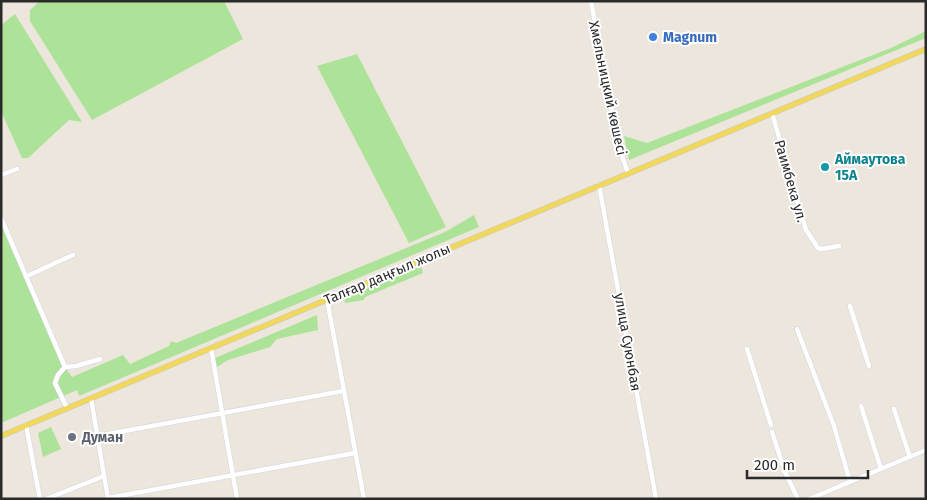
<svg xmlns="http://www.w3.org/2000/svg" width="927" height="500" viewBox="0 0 927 500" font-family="'Fira Sans',sans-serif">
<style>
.green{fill:#ade398}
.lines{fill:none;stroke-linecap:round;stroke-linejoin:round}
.minor-casing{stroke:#d1d4e3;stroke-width:5.5}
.major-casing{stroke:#c8c8c8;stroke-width:6}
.minor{stroke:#fff;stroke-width:4.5}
.major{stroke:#f1d85c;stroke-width:5}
.shop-dot{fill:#3f7fe0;stroke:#fff;stroke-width:2}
.culture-dot{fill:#0f9aa8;stroke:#fff;stroke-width:2}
.worship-dot{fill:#6b7280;stroke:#fff;stroke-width:2}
.labels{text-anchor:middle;stroke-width:4;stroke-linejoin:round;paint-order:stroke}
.shop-label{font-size:14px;font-weight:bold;fill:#366cbe;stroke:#fff;text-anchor:start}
.street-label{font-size:14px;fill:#2a2a2a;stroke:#fff}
.culture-label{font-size:14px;font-weight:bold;fill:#0d838f;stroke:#fff;text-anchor:start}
.worship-label{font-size:14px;font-weight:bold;fill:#5b616d;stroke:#fff;text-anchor:start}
</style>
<rect width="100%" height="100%" fill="#ece6dc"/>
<!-- green -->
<g class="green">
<polygon points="40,1 224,1 243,39 92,120 30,21 30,10"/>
<polygon points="15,14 82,122 69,120 28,158 22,158 1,111 1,25"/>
<polygon points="926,31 926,38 629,160 624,136 647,143 891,48"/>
<polygon points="357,54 446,227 409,243 317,66"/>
<polygon points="474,215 479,227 79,396 77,390 1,423 1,218 65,367 72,377 123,355 130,364 169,346 171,341 176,343 445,232"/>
<polygon points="421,266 423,273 365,297 364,300 345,303 344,298"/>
<polygon points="317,315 318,330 277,339 270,347 228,360 217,367 215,358"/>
<polygon points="51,427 61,449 43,457 38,433"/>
</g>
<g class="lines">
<defs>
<g id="minor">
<polyline points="591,1 611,107 623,159 628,173"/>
<polyline points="772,113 806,230 818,248 821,249 839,246"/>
<polyline points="1,175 17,169"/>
<polyline points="599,185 656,499"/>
<polyline points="1,218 65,367 76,366 100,359"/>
<polyline points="27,276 73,255"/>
<polyline points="327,299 364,499"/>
<polyline points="850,306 869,366"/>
<polyline points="797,329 834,426 850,482"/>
<polyline points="211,348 237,499"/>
<polyline points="747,349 771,425"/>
<polyline points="65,367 58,375 55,383 67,408"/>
<polyline points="91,398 108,499"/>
<polyline points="861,406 881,469"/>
<polyline points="894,409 910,457"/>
<polyline points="26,425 40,499"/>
<polyline points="772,432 785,472 798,499"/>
<polyline points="97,436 343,391"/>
<polyline points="108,498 355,453"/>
<polyline points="46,499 104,476"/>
<polyline points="809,499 926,450"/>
<polyline points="924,499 926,498"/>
</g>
<polyline id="major" points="1,436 926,49"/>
</defs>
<!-- minor casing -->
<use href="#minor" class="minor-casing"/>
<!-- major casing -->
<use href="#major" class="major-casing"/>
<!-- minor -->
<use href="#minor" class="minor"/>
<!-- major -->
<use href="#major" class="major"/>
</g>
<!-- markers -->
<circle class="shop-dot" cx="653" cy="37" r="5"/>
<circle class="culture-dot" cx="825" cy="167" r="5"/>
<circle class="worship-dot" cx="72" cy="437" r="5"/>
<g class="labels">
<!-- shop labels -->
<g class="shop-label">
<text x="663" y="42">Magnum</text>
</g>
<!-- street labels -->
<g class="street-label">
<text transform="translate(608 88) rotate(78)" y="5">Хмельницкий көшесі</text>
<text transform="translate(791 181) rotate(74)" y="5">Раимбека ул.</text>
<text transform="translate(387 274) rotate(-23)" y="5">Талғар даңғыл жолы</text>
<text transform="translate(628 342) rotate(80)" y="5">улица Суюнбая</text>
</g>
<!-- culture labels -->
<g class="culture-label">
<text x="835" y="164">Аймаутова<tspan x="835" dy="16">15А</tspan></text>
</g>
<!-- worship labels -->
<g class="worship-label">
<text x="82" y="442">Думан</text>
</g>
</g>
<!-- border -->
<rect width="927" height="500" fill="none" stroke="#2a2a2a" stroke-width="5"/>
<!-- scale -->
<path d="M747 470v8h121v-8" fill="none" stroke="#2a2a2a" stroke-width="2.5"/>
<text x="754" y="470" font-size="15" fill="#2a2a2a" stroke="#ffffff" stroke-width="4" paint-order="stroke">200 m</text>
</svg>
